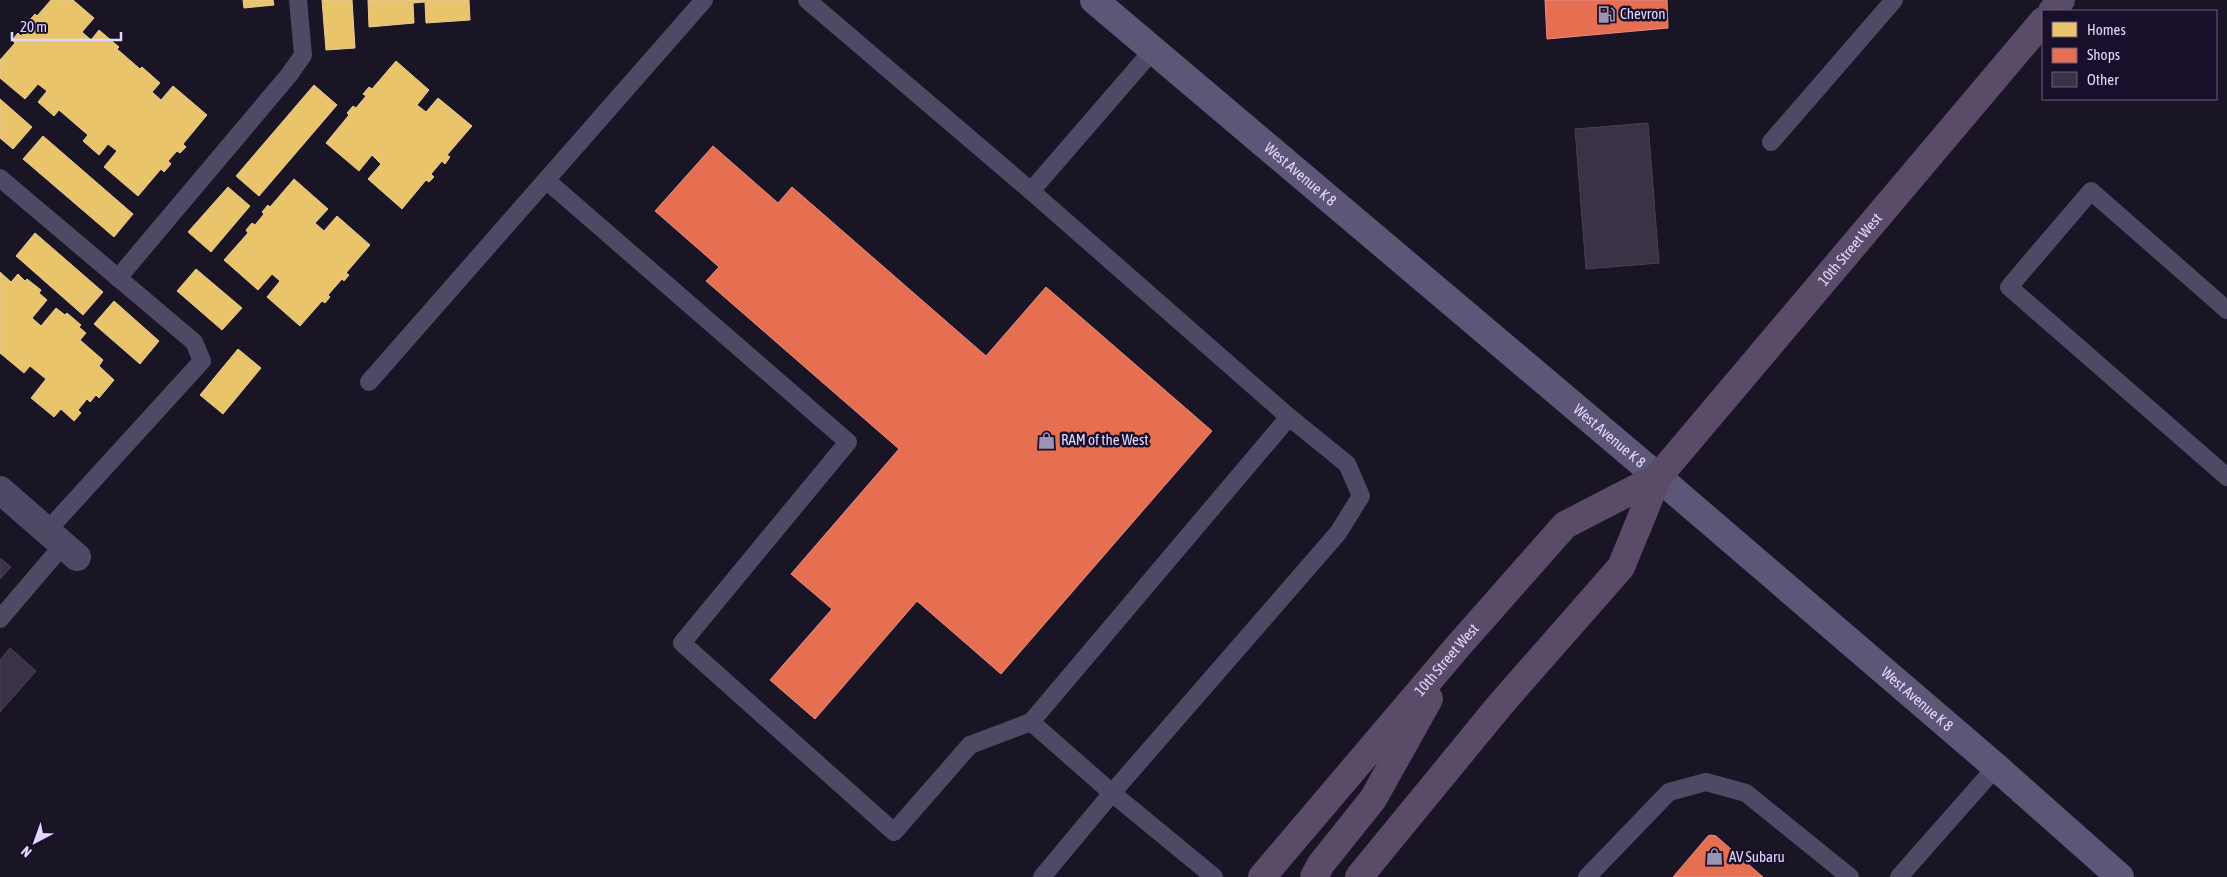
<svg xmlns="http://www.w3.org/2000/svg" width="2227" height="877" viewBox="0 0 2227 877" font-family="'Asap Condensed',sans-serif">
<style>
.homes{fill:#e9c46a;stroke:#e7ca97}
.shops{fill:#e76f51;stroke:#e68e85}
.building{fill:#3a3346;stroke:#484058}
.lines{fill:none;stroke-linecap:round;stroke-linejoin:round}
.lane{stroke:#4f4965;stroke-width:18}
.street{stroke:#4f4965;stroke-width:28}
.secondary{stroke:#5d5676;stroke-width:28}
.primary{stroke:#5a4b69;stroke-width:28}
.labels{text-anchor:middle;stroke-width:5;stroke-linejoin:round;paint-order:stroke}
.poi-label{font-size:15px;fill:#e2d7ff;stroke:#180f2a;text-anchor:start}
.street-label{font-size:15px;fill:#e2d7ff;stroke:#180f2a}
</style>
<rect width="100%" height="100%" fill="#1a1524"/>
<!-- homes -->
<g class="homes">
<polygon points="51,0 73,0 94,18 82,32 91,40 99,30 119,47 117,49 140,69 142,67 160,83 152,92 161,100 173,86 207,115 183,144 186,147 180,153 177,151 168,161 171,164 164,172 161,169 138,196 104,167 117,151 108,144 99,155 83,141 88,135 59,110 54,116 38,102 47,91 38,84 25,99 0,78 0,60 15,43 12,40 18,33 21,36 31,24 28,22 35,14 37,16"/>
<polygon points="243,0 273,0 274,5 244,8"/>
<polygon points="322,0 352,0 355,48 326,50"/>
<polygon points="368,0 469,0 470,20 426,23 425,2 413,3 414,23 369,27"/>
<polygon points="396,61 429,90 417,105 426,112 438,98 472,126 447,155 450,157 445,164 442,161 431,174 434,177 429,182 426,180 402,209 368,179 381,164 372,155 359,171 326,143 349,115 347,113 353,106 356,108 366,96 363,94 369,87 372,89"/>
<polygon points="314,85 337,105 259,196 236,176"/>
<polygon points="0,99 32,127 13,149 0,138"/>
<polygon points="43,136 133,214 114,237 23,159"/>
<polygon points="294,179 328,209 315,223 324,231 337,216 370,245 346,273 349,275 344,281 342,279 328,295 330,297 325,303 322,301 300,326 267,297 280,281 272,274 258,290 224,260 248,233 246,230 252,223 255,225 264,214 262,212 268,205 270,207"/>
<polygon points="228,187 250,206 211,252 188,232"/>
<polygon points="35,233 103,292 83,315 16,256"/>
<polygon points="196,269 242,308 222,330 177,291"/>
<polygon points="0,272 11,282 18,274 25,281 27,279 41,290 39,293 47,300 32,318 41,326 56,308 65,315 67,313 81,325 79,327 86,333 80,340 103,360 99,366 114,380 99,398 96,395 90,402 87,399 78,410 81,413 74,421 61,409 54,417 31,398 46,379 30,366 24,373 0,353"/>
<polygon points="114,301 159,341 140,364 94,324"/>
<polygon points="238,349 261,368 223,414 200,395"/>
</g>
<!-- shops -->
<g class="shops">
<polygon points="1545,0 1667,0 1668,28 1547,39"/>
<polygon points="713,146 778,203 792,187 986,356 1046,287 1212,431 1001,674 917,601 815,719 770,680 832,609 791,574 899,449 706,281 719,267 655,211"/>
<polygon points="1711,835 1716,836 1763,877 1673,877 1708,836"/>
</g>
<!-- building -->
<g class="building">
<polygon points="1648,123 1659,263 1586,269 1575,129"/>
<polygon points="0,558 11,567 0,579"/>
<polygon points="10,648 36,671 0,712 0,660"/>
</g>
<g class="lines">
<!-- lane -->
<g class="lane">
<polyline points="807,0 1031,191 1289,417 1031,722 1112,793 1214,877"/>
<polyline points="1771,142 1894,0"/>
<polyline points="0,178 194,342 202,361 47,531"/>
<polyline points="546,180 848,442 682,643 894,832 970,745 1031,722"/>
<polyline points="1031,191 1153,50"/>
<polyline points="118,278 289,75 303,55 298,0"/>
<polyline points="2227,310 2091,191 2009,287 2227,477"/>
<polyline points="369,382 704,0"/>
<polyline points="0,619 63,545"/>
<polyline points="1042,877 1112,793 1338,533 1361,496 1347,464 1289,417"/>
<polyline points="1587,877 1669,792 1706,782 1746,793 1850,877"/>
<polyline points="1899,877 1996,767"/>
</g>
<!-- street -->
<polyline class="street" points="0,490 77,557"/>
<!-- secondary -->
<path class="secondary" id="s1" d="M1094,0L1658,477L1996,767L2120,877"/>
<!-- primary -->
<g class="primary">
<polyline points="2052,11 2061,0"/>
<path id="s2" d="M1262,877L1459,645L1565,525L1658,477"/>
<polyline points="1314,877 1321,864 1373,799 1429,699"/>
<path id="s3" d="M1359,877L1500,705L1621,567L1658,477L2043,21"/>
</g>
</g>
<!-- icons -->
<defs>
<symbol id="fuel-bare" viewBox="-9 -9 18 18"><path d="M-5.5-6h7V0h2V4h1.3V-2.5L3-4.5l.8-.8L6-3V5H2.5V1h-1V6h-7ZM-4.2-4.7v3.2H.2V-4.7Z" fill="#9c93b2" stroke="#180f2a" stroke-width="2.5" paint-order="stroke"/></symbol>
<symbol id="shop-bare" viewBox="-9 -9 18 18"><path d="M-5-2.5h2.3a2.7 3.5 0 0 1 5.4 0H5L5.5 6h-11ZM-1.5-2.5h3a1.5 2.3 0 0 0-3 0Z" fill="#9c93b2" stroke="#180f2a" stroke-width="2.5" paint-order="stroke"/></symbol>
</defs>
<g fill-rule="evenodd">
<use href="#fuel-bare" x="1594" y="2" width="25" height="25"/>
<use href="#shop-bare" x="1034" y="428" width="25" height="25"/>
<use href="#shop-bare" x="1702" y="844" width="25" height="25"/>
</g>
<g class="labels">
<!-- poi labels -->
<g class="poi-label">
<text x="1620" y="19">Chevron</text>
<text x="1061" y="445">RAM of the West</text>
<text x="1729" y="862">AV Subaru</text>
</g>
<!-- street labels -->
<g class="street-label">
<text dy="5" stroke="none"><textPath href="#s1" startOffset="270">West Avenue K 8</textPath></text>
<text dy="5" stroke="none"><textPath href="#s3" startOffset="801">10th Street West</textPath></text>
<text dy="5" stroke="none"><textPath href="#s1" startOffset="675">West Avenue K 8</textPath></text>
<text dy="5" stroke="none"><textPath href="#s2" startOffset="285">10th Street West</textPath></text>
<text dy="5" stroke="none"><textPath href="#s1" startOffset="1080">West Avenue K 8</textPath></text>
</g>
</g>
<!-- legend -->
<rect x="2042" y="10" width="175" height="90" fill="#180f2a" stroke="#695f7f"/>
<rect x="2052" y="22" width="25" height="15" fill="#e9c46a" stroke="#695f7f"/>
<text x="2087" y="35" font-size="15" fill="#e2d7ff">Homes</text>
<rect x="2052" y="48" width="25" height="15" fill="#e76f51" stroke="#695f7f"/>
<text x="2087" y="60" font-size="15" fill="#e2d7ff">Shops</text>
<rect x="2052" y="72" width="25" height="15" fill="#3a3346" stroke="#695f7f"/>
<text x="2087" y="85" font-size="15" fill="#e2d7ff">Other</text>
<!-- north arrow -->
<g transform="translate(35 842) rotate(221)" stroke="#180f2a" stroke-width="4" paint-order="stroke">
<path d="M0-4L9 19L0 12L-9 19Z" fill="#e2d7ff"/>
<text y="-8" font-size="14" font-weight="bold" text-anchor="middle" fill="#e2d7ff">N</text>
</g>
<!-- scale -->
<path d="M12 32v8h109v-8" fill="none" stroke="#e2d7ff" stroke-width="2.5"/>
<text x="20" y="32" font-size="15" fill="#e2d7ff" stroke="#180f2a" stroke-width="4" paint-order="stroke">20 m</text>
</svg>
